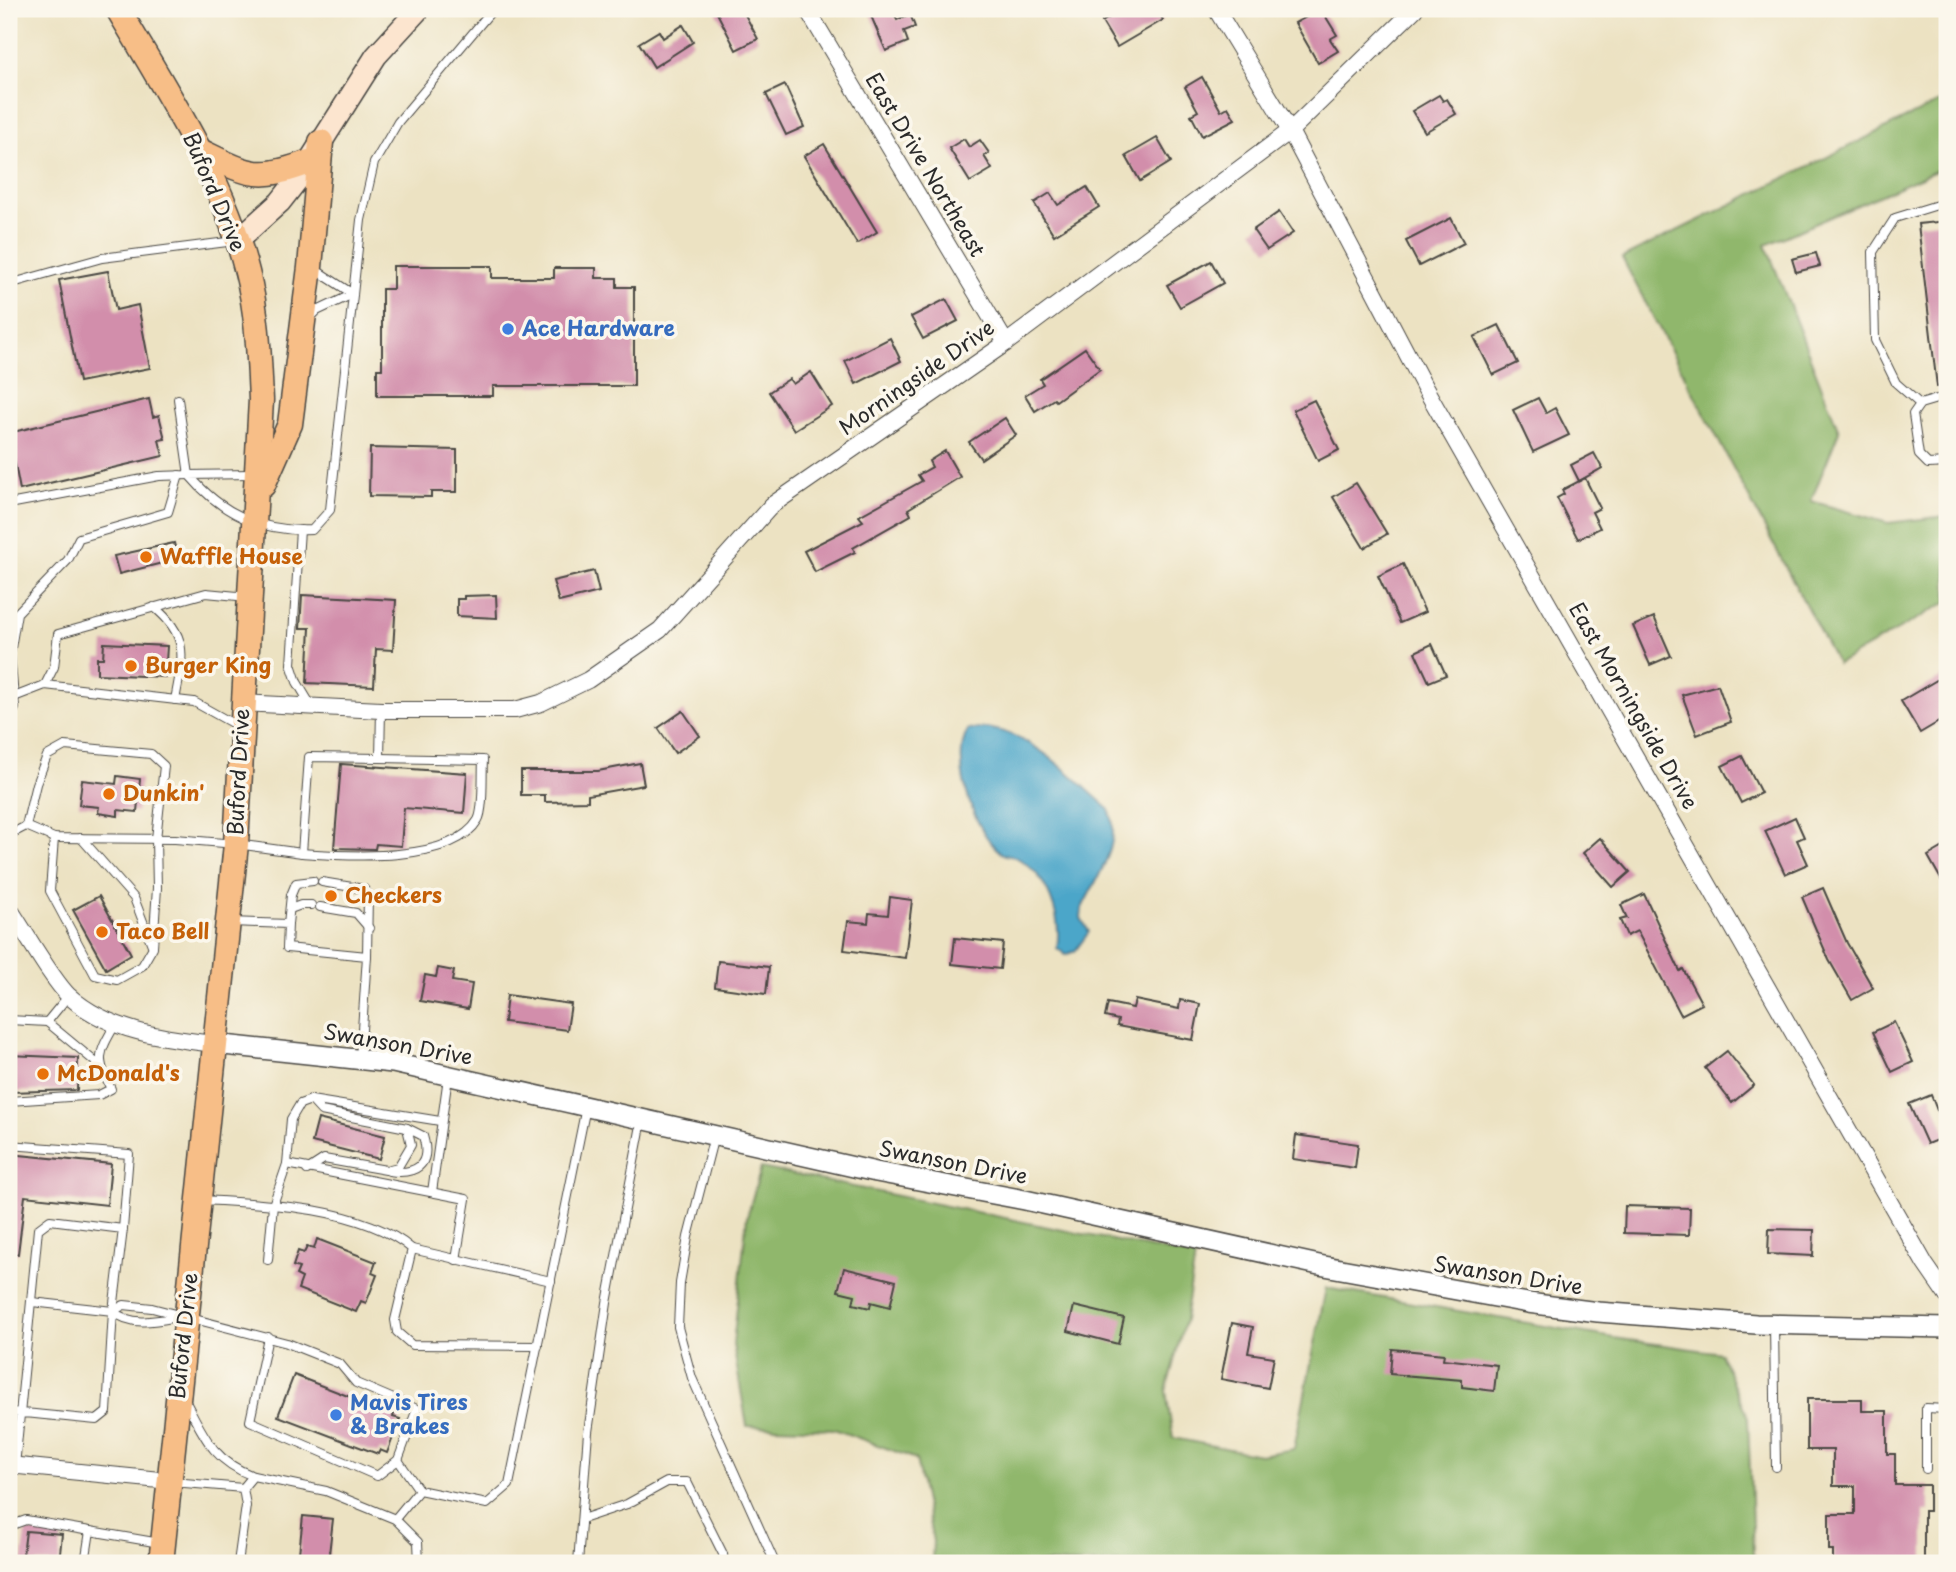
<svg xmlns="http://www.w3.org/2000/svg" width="1956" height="1572" viewBox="0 0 1956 1572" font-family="'Playpen Sans',sans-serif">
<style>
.forest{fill:#90b76c;stroke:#5e714c;stroke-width:2}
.water{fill:#4ba6c9;stroke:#3b687a;stroke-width:2}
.building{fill:#d28eab}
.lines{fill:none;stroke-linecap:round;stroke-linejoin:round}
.service-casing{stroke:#484642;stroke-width:10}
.minor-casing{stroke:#484642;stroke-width:18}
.tertiary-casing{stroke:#484642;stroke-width:22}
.secondary-casing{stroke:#484642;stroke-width:24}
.trunk-casing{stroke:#484642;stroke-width:27}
.service{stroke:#fff;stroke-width:8}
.minor{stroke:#fff;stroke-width:16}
.tertiary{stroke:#fff;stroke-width:19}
.secondary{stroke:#fce5cf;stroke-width:21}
.trunk{stroke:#f7be87;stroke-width:24}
.shop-dot{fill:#3f7fe0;stroke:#fbf7ec;stroke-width:2.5}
.food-dot{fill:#e8710a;stroke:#fbf7ec;stroke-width:2.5}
.labels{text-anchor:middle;stroke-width:7;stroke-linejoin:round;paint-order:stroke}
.street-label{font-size:21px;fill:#2b2b2b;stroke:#fbf7ec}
.shop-label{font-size:21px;font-weight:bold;fill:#366cbe;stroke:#fbf7ec;text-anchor:start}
.food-label{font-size:21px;font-weight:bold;fill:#c56008;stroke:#fbf7ec;text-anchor:start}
</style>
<rect width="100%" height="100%" fill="#fbf7ec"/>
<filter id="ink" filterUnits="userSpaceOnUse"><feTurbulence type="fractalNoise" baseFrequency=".0143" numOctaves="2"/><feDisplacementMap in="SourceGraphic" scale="14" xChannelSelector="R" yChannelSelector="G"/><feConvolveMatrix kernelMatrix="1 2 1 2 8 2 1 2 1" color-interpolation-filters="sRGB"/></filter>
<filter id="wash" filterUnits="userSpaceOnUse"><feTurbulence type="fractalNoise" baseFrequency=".00686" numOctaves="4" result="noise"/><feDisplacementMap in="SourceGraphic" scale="28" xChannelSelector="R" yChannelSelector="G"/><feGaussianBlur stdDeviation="1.57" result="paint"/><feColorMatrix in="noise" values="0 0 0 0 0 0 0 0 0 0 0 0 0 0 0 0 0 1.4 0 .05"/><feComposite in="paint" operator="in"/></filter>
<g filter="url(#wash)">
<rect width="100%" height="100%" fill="#ece2c2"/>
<!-- forest -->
<g class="forest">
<polygon points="1947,98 1947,166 1766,245 1839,431 1811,501 1888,523 1947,516 1947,602 1837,664 1622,258"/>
<polygon points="761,1168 1195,1257 1185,1320 1166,1391 1173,1438 1260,1455 1294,1449 1326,1288 1614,1338 1720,1353 1748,1418 1753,1554 1759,1563 932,1563 933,1541 916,1459 834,1429 747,1426 733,1344 747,1217"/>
</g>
<!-- water -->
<path class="water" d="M984,728C1032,732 1073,778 1108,808C1125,841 1096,878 1082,908L1081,918L1089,932L1075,951L1066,955L1057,948C1062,917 1048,876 1019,859C1013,855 1005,857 1000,852C973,830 950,760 968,730Z"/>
<g id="blocks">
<!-- building -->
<g class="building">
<polygon points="715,9 742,9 758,39 736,50"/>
<polygon points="868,9 892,9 897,20 910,14 915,27 904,31 908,42 886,51"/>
<polygon points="1105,9 1157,9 1163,20 1117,47 1102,22 1110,17"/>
<polygon points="1321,9 1337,35 1330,39 1338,51 1318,63 1295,23"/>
<polygon points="683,25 693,42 654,67 639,43 659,31 663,38"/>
<polygon points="1202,77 1221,111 1228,107 1235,119 1202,136 1191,115 1198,111 1185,87"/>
<polygon points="785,85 804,127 786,135 766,94"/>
<polygon points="1439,95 1443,101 1447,99 1456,114 1425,132 1412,111"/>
<polygon points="1157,138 1171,162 1140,181 1126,156"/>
<polygon points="964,139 969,147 980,140 989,153 984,156 992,169 970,182 949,148"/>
<polygon points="824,144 877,232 857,244 804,156"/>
<polygon points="1087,187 1099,207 1054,235 1034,203 1050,193 1058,205"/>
<polygon points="1279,212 1293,233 1267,250 1253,230"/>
<polygon points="1451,218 1464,243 1419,266 1406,241"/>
<polygon points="1947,221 1947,386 1937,387 1918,224"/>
<polygon points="1816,253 1820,266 1796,272 1792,259"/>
<polygon points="1211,261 1223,283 1180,307 1167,285"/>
<polygon points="393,266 492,266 492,278 554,278 554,268 596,268 596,278 617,278 617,287 634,287 634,386 493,386 493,396 377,396 377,369 382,369 382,289 393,289"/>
<polygon points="108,271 116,310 138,305 150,368 79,382 59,280"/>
<polygon points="946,299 958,321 923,339 911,317"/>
<polygon points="1499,325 1518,363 1493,375 1474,337"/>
<polygon points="890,338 901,361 856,384 845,361"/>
<polygon points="1085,348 1100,369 1056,401 1054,399 1035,411 1025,395 1043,384 1040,379"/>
<polygon points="811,372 832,406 794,430 769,392 789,379 793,384"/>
<polygon points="1538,398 1546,413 1555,408 1569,435 1533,452 1513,410"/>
<polygon points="149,399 153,417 159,415 165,439 159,440 163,456 20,490 9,433"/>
<polygon points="1314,400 1339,450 1318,461 1293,410"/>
<polygon points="1005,418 1016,435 981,459 969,442"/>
<polygon points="370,448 457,450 457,492 431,492 431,497 369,496"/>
<polygon points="945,451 960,477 908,509 911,515 853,548 855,552 815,572 804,551 863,521 859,516 922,481 918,475 932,467 929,461"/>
<polygon points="1594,453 1602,468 1579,481 1571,465"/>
<polygon points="1585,478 1600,508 1592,512 1600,528 1578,539 1557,498 1564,494 1562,490"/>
<polygon points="1356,483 1387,534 1364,548 1333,497"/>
<polygon points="174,543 178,559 119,574 114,556"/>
<polygon points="1403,564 1425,612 1400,623 1378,576"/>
<polygon points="594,571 599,592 559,602 553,581"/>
<polygon points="302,595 396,600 393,650 376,649 374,686 307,683 310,628 300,628"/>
<polygon points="496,595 497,618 457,616 457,599 464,599 464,596"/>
<polygon points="1654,617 1671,656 1650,665 1633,626"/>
<polygon points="104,643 167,646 165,677 97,674 97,658 103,658"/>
<polygon points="1432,644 1446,675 1429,682 1415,652"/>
<polygon points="1947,674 1947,717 1920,733 1901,701"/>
<polygon points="1718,685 1731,722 1697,735 1682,695"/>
<polygon points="683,711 700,736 675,753 658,728"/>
<polygon points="1742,756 1761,793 1741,803 1722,766"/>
<polygon points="640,763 644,785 588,795 588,801 545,802 545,795 521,795 521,771 598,771"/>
<polygon points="341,764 467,773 464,813 404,808 401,846 376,844 375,849 334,848"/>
<polygon points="117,776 140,779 137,812 118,810 118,816 98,813 99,807 79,805 82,780 116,784"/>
<polygon points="1795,817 1804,837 1797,840 1808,864 1785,874 1765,831"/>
<polygon points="1600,838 1630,872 1613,887 1583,853"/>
<polygon points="1947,845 1947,890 1928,856"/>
<polygon points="1823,888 1847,943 1873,988 1852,1000 1829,960 1802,897"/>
<polygon points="1644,894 1680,971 1683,969 1702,1004 1681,1015 1637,931 1627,936 1620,920 1627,918 1621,905"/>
<polygon points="99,896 131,954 106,969 73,910"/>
<polygon points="890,897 912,900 905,958 844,950 848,921 868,923 869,913 888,915"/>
<polygon points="955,938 1003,943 1000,969 952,964"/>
<polygon points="718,961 769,967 766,994 715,987"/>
<polygon points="438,968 454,971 452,981 472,984 468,1009 420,1001 425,975 436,977"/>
<polygon points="507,995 571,1004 567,1030 504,1022"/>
<polygon points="1135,1000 1179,1009 1180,1000 1200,1004 1193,1040 1117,1026 1118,1020 1105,1017 1108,1003 1133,1008"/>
<polygon points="1894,1022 1913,1062 1892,1072 1873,1032"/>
<polygon points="1727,1051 1754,1085 1732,1103 1705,1068"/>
<polygon points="9,1055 78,1058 77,1090 9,1092"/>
<polygon points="1931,1095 1947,1136 1927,1144 1909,1104"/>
<polygon points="318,1119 385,1136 379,1159 312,1142"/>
<polygon points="1296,1135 1358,1144 1355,1168 1293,1159"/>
<polygon points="9,1154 111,1164 107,1205 25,1196 18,1254 9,1253"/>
<polygon points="1625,1206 1690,1208 1689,1235 1624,1233"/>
<polygon points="1769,1229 1814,1230 1813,1256 1768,1254"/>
<polygon points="317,1239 376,1262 372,1273 377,1275 366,1303 361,1301 356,1312 298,1289 302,1278 296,1275 299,1268 293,1266 298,1251 304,1253 307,1247 314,1249"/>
<polygon points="844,1268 896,1281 890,1307 871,1302 870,1308 853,1304 855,1295 838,1291"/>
<polygon points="1074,1306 1124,1318 1118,1344 1068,1331"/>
<polygon points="1232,1323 1253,1327 1248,1353 1274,1357 1268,1388 1221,1379"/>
<polygon points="1392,1349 1444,1354 1443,1359 1497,1365 1494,1391 1462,1387 1462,1380 1390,1374"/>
<polygon points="294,1375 394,1414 393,1417 400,1419 387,1453 380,1450 378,1454 278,1416"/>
<polygon points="1807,1399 1862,1399 1862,1411 1887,1411 1887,1454 1895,1454 1895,1485 1929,1485 1929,1511 1924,1511 1924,1563 1833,1563 1833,1550 1829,1550 1829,1514 1855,1514 1855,1486 1833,1486 1833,1450 1807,1450"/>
<polygon points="303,1516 333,1519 328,1563 298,1563"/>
<polygon points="26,1531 62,1534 59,1563 22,1563"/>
</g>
</g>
</g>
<g filter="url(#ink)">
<use href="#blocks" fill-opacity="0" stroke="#484642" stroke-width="2"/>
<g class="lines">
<defs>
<g id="service">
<polyline points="9,284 102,258 235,241"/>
<polyline points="309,319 317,311 353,294 313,268"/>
<polyline points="1947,396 1920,404 1913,414 1919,455 1928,464 1947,463"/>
<polyline points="1920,404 1896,383 1875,340 1873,252 1895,218 1947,202"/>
<path d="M252,474L189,475C222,514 261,532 312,530L330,510L361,220L374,163L398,122L493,9"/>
<polyline points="9,504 159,476 189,475 178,399"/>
<polyline points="300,530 291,664 297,682 312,707"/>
<path d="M154,607C190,636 183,658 175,700"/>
<polyline points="45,685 54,667 58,634 206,593 248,597"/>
<polyline points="14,697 45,685 194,702 239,727"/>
<polyline points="9,720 15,708 10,654 17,613 68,560 79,538 168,512 179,475"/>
<polyline points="26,826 36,784 47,756 65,746 151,754 164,766 156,839 157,888 153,947 142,966 117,980 95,975 50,891 54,838"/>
<polyline points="9,835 26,826 54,838 175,839 236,844 302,853 309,757 380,758 381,710"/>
<polyline points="81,838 134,898 152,945"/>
<path d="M302,853C346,856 452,864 478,820C484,810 482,774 483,760L380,758"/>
<polyline points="322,882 364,889 368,894 367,956"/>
<polyline points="320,907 356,913 369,928"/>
<polyline points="290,909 301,905 311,905"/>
<polyline points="230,922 288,924 287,948 367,956 360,1059"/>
<polyline points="288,924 291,895 296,883 313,881"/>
<polyline points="9,1020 47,1022 69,995"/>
<polyline points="47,1022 99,1065"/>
<path d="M9,1101L99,1095L111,1089C96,1059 98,1054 115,1025"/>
<polyline points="714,1136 688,1237 680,1283 678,1327 692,1378 775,1563"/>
<polyline points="9,1145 129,1154 123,1229"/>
<polyline points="287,1164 466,1199 456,1260"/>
<polyline points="307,1170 324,1159 386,1170 398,1167 411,1145 407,1128 321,1111 311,1100"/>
<path d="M389,1171C415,1175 432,1166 423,1136L407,1128"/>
<polyline points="432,1192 448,1077"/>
<path d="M201,1200C263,1203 363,1207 412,1249L395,1320L397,1332L412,1345L538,1346"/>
<polyline points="412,1249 551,1281"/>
<polyline points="268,1260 273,1205 287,1164 291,1119 300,1104 311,1100 440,1121"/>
<polyline points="32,1302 113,1311 124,1305 152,1308 287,1343 340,1364 356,1383 417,1409 398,1460 377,1476 250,1421 268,1337"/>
<path d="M113,1311C132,1328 160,1320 183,1316"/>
<polyline points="1774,1325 1776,1467"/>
<path d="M185,1400C204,1436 213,1461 253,1476"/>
<path d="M9,1412C38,1414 67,1417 97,1420L107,1412L113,1311L123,1229L50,1220L38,1229L15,1466"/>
<polyline points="398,1460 419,1490"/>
<polyline points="1926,1469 1926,1408 1947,1409"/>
<polyline points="173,1482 243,1488"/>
<polyline points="395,1519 419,1490 487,1504 509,1485 586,1107"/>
<polyline points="582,1519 627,1504 667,1482 687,1482 723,1554 724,1563"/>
<polyline points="9,1526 26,1520 160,1543"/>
<polyline points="85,1563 90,1531"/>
<polyline points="238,1563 246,1506 243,1488 253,1476 326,1491 395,1519 418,1542 419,1563"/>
<polyline points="578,1563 588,1432 607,1303 642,1120"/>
</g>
<g id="minor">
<polyline points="807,9 1006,343"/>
<polyline points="1216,9 1290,131 1425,388 1925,1264 1947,1296"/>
<polyline points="241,703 381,710 515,710 541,703 588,680 660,630 772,505 1006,343 1290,131 1415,9"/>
<path d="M9,908C24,930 52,980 69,996C109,1032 164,1038 214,1044"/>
<polyline points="9,1465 170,1481"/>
</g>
<polyline id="tertiary" points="214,1044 393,1063 876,1172 1025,1200 1319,1265 1528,1303 1598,1312 1756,1324 1947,1328"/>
<polyline id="secondary" points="238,240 280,202 298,179 376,56 419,9"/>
<g id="trunk">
<path d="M118,9C167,93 223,177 247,272C258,314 259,358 261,400L236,844L161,1563"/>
<path d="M200,151C248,174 257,182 309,162"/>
<polyline points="263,485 290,424 310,267 321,142"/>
</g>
</defs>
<!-- service casing -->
<use href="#service" class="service-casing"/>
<!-- minor casing -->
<use href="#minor" class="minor-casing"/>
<!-- tertiary casing -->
<use href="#tertiary" class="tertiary-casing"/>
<!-- secondary casing -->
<use href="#secondary" class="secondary-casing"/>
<!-- trunk casing -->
<use href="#trunk" class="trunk-casing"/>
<!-- service -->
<use href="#service" class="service"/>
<!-- minor -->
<use href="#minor" class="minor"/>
<!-- tertiary -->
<use href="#tertiary" class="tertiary"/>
<!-- secondary -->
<use href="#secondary" class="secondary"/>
<!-- trunk -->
<use href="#trunk" class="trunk"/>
</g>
</g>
<!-- markers -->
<g class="shop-dot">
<circle cx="508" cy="329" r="7"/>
<circle cx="336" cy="1415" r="7"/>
</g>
<g class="food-dot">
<circle cx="146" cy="557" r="7"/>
<circle cx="131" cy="666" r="7"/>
<circle cx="109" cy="794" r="7"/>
<circle cx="331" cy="896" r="7"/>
<circle cx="102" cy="932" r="7"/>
<circle cx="43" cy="1074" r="7"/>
</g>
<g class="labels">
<!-- street labels -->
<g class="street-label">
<text transform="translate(925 165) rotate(59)" y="7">East Drive Northeast</text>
<text transform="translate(214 192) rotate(67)" y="7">Buford Drive</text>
<text transform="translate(917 378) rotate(-35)" y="7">Morningside Drive</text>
<text transform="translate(1633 706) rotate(60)" y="7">East Morningside Drive</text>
<text transform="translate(239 772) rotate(-87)" y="7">Buford Drive</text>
<text transform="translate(398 1045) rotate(10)" y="7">Swanson Drive</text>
<text transform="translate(953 1163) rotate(11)" y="7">Swanson Drive</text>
<text transform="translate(1508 1276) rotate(9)" y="7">Swanson Drive</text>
<text transform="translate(184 1336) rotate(-84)" y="7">Buford Drive</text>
</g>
<!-- shop labels -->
<g class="shop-label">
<text x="522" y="336">Ace Hardware</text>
<text x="350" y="1410">Mavis Tires<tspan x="350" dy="24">&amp; Brakes</tspan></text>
</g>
<!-- food labels -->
<g class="food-label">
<text x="160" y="564">Waffle House</text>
<text x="145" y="673">Burger King</text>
<text x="123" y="801">Dunkin'</text>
<text x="345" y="903">Checkers</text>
<text x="116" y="939">Taco Bell</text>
<text x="57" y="1081">McDonald's</text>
</g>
</g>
<!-- margin -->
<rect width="1956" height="1572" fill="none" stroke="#fbf7ec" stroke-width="35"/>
</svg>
